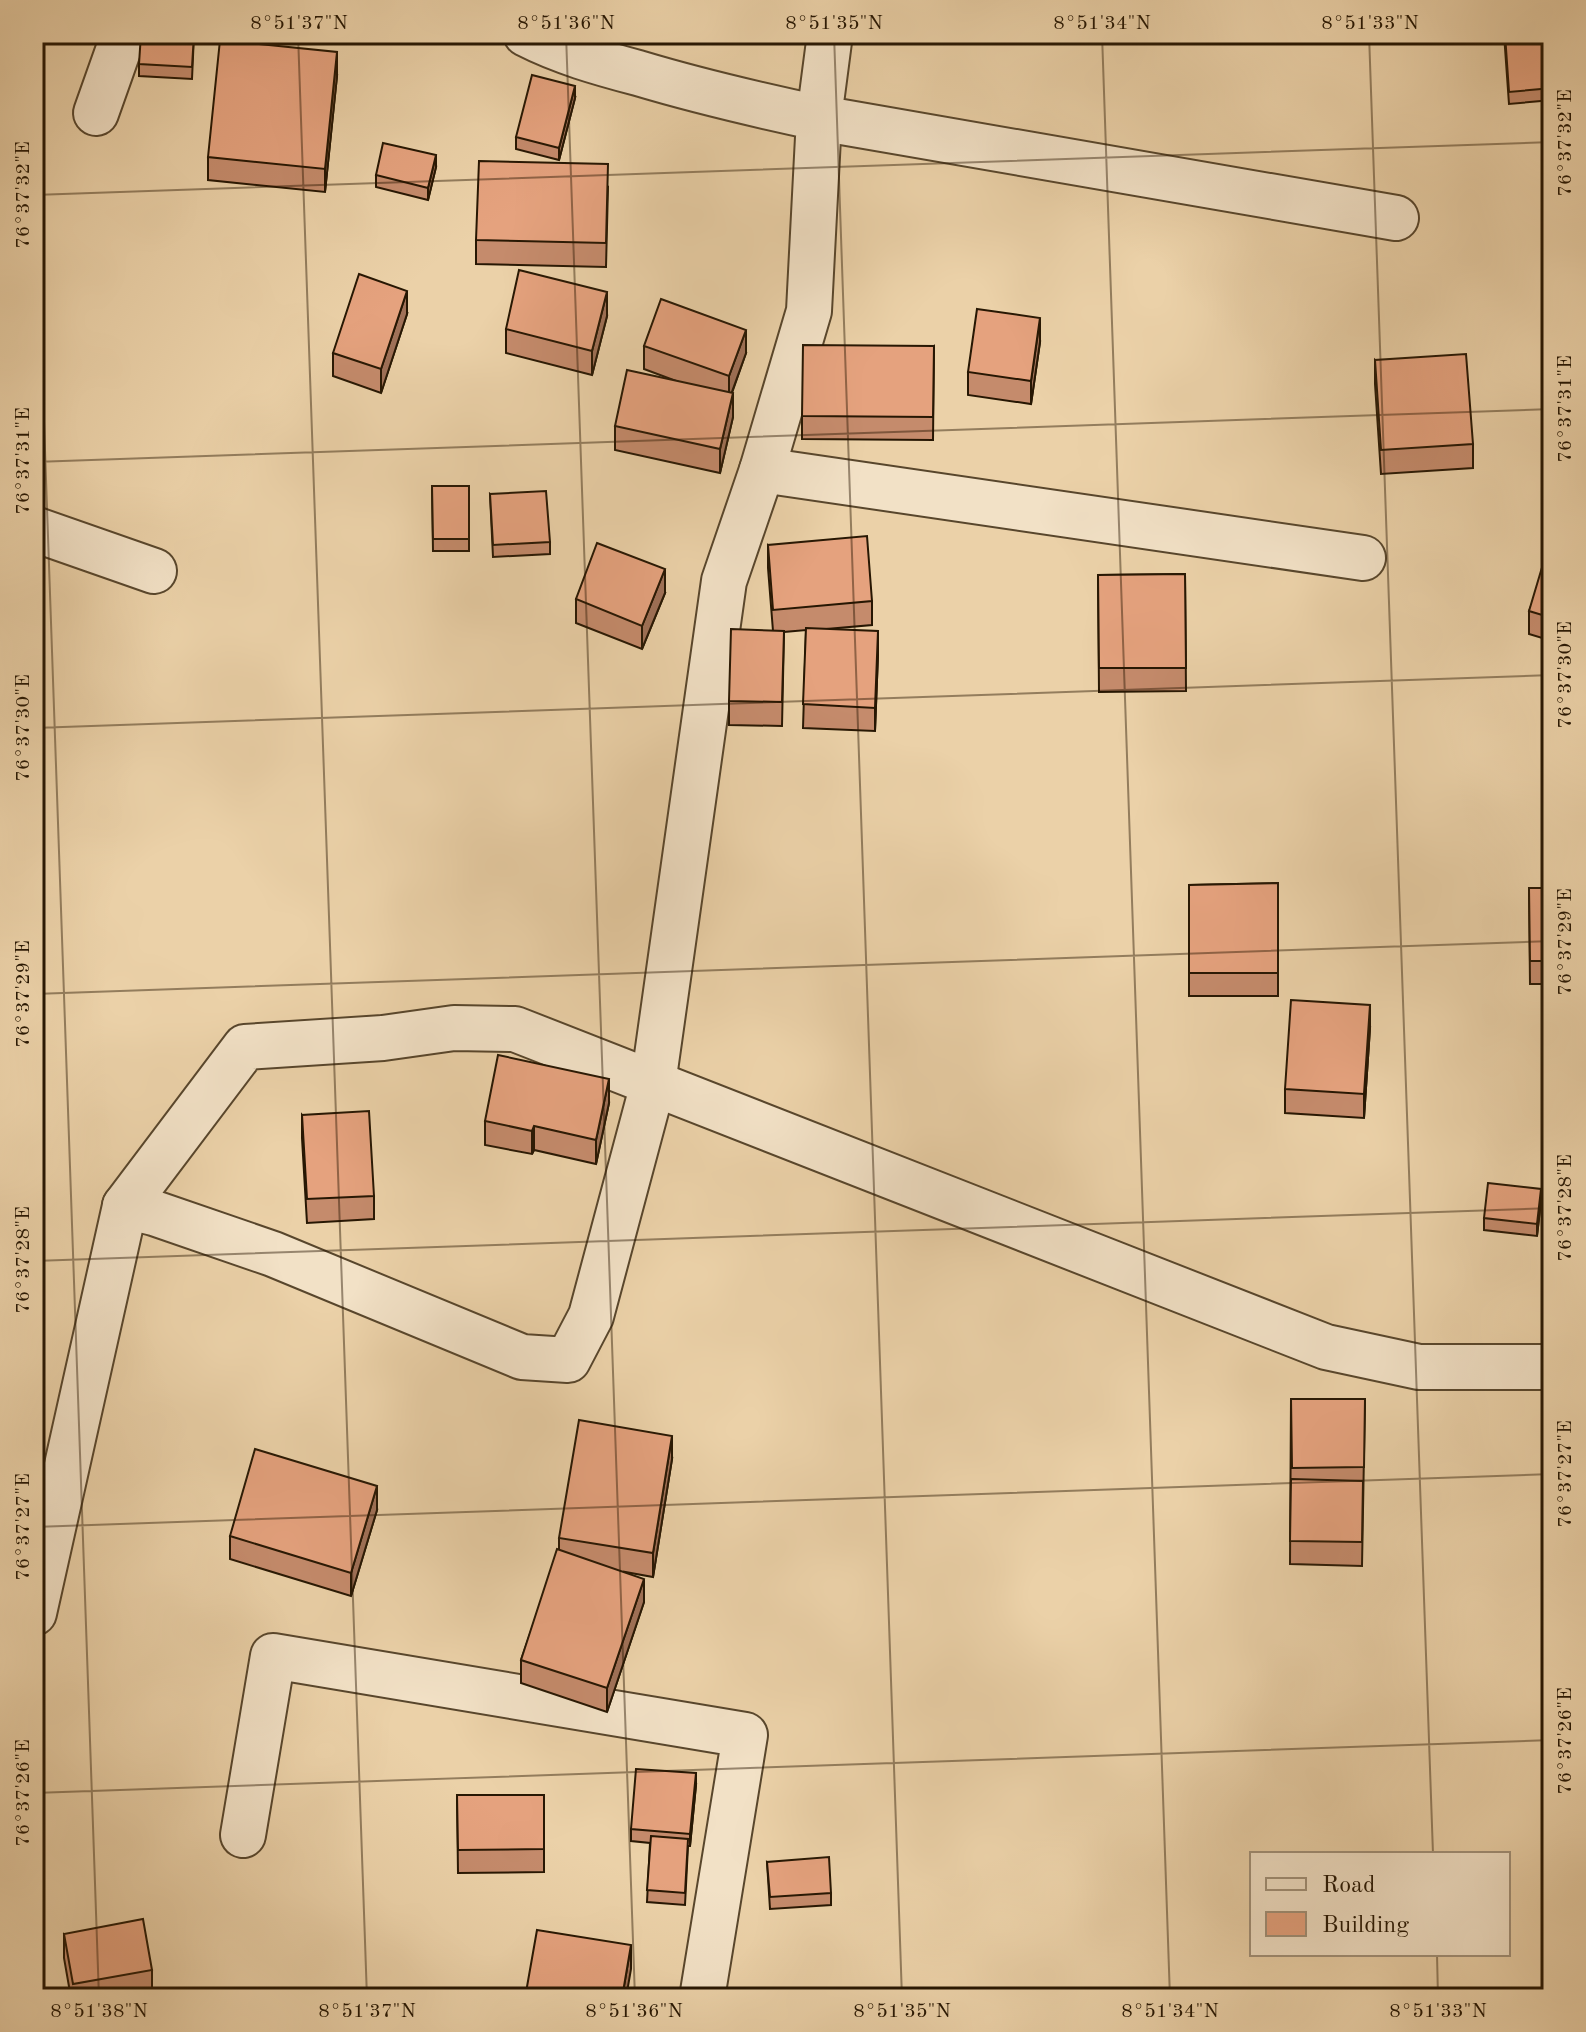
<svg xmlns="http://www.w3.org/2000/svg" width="1586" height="2032" viewBox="0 0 1586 2032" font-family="'Old Standard TT',serif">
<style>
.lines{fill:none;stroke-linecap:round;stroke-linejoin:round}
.minor-casing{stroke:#58462c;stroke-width:48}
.minor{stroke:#f2e1c6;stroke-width:44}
.wall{fill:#c58b6c;stroke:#271703;stroke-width:2}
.shaded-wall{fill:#a07158;stroke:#271703;stroke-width:2}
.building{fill:#e5a27e;stroke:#271703;stroke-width:2}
.ticks{fill:none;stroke:#271703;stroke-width:2;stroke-opacity:0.45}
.neatline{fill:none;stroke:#271703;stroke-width:3}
.ticks-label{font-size:20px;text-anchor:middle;fill:#271703}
</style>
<rect width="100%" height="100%" fill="#ebd1a8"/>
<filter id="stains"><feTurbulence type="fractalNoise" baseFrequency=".0025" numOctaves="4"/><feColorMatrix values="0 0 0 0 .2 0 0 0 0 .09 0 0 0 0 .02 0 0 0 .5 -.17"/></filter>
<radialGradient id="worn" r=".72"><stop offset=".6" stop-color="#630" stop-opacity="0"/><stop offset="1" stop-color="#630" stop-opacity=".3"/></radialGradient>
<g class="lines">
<defs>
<g id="minor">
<polyline points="830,34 819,118 1396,218"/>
<polyline points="96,113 124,34"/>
<polyline points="762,470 1363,558"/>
<polyline points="34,529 154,571"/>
<path d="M125,1206L154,1213L273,1254L522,1357L568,1360L591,1316L653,1084L724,581L762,470L809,311L819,118C758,105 698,91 638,73C600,63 561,52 526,34"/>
<polyline points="34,1613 125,1206 245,1047 383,1038 454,1028 515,1029 1326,1347 1419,1367 1552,1367"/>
<polyline points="243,1835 273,1656 745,1735 702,1998"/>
</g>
</defs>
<!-- minor casing -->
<use href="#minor" class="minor-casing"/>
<!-- minor -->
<use href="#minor" class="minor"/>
</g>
<!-- wall -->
<g class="wall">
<polygon points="194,34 192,79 139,76 139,64"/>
<polygon points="1504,34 1552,34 1552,100 1509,104"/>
<polygon points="337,76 325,192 208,180 208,157"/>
<polygon points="575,98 559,160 516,149 516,137"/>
<polygon points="436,167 428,200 376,187 376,175"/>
<polygon points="608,187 606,267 476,264 476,240"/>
<polygon points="407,314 381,393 333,376 333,353"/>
<polygon points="607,316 592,375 506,353 506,329"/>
<polygon points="1040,342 1031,404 968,395 968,372"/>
<polygon points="644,346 746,353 732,393 733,417 720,473 615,450 615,426 679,382 644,369"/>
<polygon points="934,346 933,440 802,439 802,416"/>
<polygon points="1375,360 1473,444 1473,468 1381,474 1375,384"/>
<polygon points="432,486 469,486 469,551 433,551"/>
<polygon points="490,494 550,542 550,554 493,557"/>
<polygon points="768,545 872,601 872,625 827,629 878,654 875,731 803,728 806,630 784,632 782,726 729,725 729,701 773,631 768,568"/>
<polygon points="1552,556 1552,641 1529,634 1529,611"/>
<polygon points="1185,574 1186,691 1099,692 1098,575"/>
<polygon points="665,593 642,649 576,623 576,599"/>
<polygon points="1278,883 1278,996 1189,996 1189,885"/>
<polygon points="1529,888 1552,888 1552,984 1530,984"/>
<polygon points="1370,1028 1364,1118 1285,1113 1285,1089"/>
<polygon points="609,1103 596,1164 534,1150 532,1154 485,1145 485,1121"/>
<polygon points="302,1115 374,1196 374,1219 307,1223 302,1138"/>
<polygon points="1541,1201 1537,1236 1484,1230 1484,1218"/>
<polygon points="1291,1399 1365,1399 1362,1566 1290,1564"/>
<polygon points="672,1459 653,1577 625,1572 644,1602 607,1712 521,1683 521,1660 559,1550 559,1538"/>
<polygon points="377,1510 351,1596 230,1559 230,1536"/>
<polygon points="696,1785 690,1846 688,1846 685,1905 647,1902 650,1843 631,1841 631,1829"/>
<polygon points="457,1795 544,1795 544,1872 458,1873"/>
<polygon points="767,1862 831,1893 831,1905 770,1909"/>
<polygon points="64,1934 152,1970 152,1993 126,1998 71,1998 64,1958"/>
</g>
<!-- shaded-wall -->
<g class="shaded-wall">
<polygon points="337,52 337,76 325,192 325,169"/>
<polygon points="575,86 575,98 559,160 559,148"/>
<polygon points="436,155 436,167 428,200 428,188"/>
<polygon points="407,291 407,314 381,393 381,369"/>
<polygon points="607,292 607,316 592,375 592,351"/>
<polygon points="1040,318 1040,342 1031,404 1031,381"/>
<polygon points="746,330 746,353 729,400 729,376"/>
<polygon points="733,393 733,417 720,473 720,449"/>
<polygon points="665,569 665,593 642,649 642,626"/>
<polygon points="878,631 878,654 875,731 875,708"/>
<polygon points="1370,1005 1370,1028 1364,1118 1364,1094"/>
<polygon points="609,1079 609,1103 596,1164 596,1140"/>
<polygon points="534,1126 534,1150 532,1154 532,1131"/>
<polygon points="1541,1189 1541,1201 1537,1236 1537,1224"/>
<polygon points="672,1436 672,1459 653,1577 653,1553"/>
<polygon points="377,1486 377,1510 351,1596 351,1573"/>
<polygon points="644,1579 644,1602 607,1712 607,1688"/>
<polygon points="696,1773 696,1785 690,1846 690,1834"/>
<polygon points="631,1945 631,1969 626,1998 622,1998"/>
</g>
<!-- building -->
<g class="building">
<polygon points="141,34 194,34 192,67 139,64"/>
<polygon points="1505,34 1552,34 1552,88 1509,92"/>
<polygon points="220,40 337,52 325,169 208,157"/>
<polygon points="532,75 575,86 559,148 516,137"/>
<polygon points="383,143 436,155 428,188 376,175"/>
<polygon points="479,161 608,164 606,243 476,240"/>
<polygon points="519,270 607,292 592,351 506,329"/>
<polygon points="359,274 407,291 381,369 333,353"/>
<polygon points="661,299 746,330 729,376 644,346"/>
<polygon points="977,309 1040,318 1031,381 968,372"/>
<polygon points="803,345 934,346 933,417 802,416"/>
<polygon points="1466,354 1473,444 1381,450 1375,360"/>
<polygon points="627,370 733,393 720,449 615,426"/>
<polygon points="432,486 469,486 469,539 433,539"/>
<polygon points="546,491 550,542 493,545 490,494"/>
<polygon points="867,536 872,601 773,610 768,545"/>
<polygon points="597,543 665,569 642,626 576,599"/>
<polygon points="1546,554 1552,556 1552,618 1529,611"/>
<polygon points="1185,574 1186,668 1099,668 1098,575"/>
<polygon points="806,628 878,631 875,708 803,704"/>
<polygon points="731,629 784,631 782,702 729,701"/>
<polygon points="1278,883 1278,973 1189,973 1189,885"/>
<polygon points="1529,888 1552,888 1552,961 1530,961"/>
<polygon points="1291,1000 1370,1005 1364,1094 1285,1089"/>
<polygon points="498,1055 609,1079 596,1140 534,1126 532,1131 485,1121"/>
<polygon points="369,1111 374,1196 307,1199 302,1115"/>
<polygon points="1488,1183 1541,1189 1537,1224 1484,1218"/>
<polygon points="1291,1399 1365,1399 1364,1467 1292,1468"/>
<polygon points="579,1420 672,1436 653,1553 559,1538"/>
<polygon points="255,1449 377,1486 351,1573 230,1536"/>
<polygon points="1291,1479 1363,1481 1362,1542 1290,1541"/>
<polygon points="557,1549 644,1579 607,1688 521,1660"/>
<polygon points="636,1769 696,1773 690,1834 631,1829"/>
<polygon points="457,1795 544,1795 544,1849 458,1850"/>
<polygon points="651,1836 688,1839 685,1893 647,1890"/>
<polygon points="829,1857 831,1893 770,1897 767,1862"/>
<polygon points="143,1919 152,1970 73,1984 64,1934"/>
<polygon points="537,1930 631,1945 622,1998 525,1998"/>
</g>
<!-- ticks -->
<path class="ticks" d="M298,34L367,1998M566,34L635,1998M834,34L902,1998M1102,34L1170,1998M1369,34L1433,1854M34,135L99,1998M34,195L1552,142M34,462L1552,409M34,728L1552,675M34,994L1552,941M34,1261L1552,1208M34,1527L1552,1474M34,1793L1552,1740M1437,1954L1438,1998"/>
<!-- margin -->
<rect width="1586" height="2032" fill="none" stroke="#ebd1a8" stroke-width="88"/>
<!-- legend -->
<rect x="1250" y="1852" width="260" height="104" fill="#f2e1c6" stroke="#a19078" stroke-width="2"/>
<rect x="1266" y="1878" width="40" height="12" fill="#f2e1c6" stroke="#a19078" stroke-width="2"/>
<text x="1322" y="1892" font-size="24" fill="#271703">Road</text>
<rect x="1266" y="1912" width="40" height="24" fill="#e5a27e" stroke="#a19078" stroke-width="2"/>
<text x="1322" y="1932" font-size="24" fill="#271703">Building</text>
<rect x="44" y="44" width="1498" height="1944" class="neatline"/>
<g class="ticks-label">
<text x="299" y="29">8°51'37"N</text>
<text x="566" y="29">8°51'36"N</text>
<text x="834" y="29">8°51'35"N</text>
<text x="1102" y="29">8°51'34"N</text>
<text x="1370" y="29">8°51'33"N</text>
<text transform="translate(1564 143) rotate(-90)" y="7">76°37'32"E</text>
<text transform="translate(22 195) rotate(-90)" y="7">76°37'32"E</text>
<text transform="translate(1564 409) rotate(-90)" y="7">76°37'31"E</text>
<text transform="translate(22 461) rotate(-90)" y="7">76°37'31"E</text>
<text transform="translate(1564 675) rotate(-90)" y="7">76°37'30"E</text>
<text transform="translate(22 728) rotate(-90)" y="7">76°37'30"E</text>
<text transform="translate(1564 942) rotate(-90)" y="7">76°37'29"E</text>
<text transform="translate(22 994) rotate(-90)" y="7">76°37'29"E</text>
<text transform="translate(1564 1208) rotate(-90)" y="7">76°37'28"E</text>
<text transform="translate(22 1260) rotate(-90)" y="7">76°37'28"E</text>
<text transform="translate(1564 1474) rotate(-90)" y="7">76°37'27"E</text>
<text transform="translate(22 1527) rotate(-90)" y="7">76°37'27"E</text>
<text transform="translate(1564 1741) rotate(-90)" y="7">76°37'26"E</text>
<text transform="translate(22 1793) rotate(-90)" y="7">76°37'26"E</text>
<text x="99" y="2017">8°51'38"N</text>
<text x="367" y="2017">8°51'37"N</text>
<text x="634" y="2017">8°51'36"N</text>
<text x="902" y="2017">8°51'35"N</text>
<text x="1170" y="2017">8°51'34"N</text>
<text x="1438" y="2017">8°51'33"N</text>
</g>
<rect width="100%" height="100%" filter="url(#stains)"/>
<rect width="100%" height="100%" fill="url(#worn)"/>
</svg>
